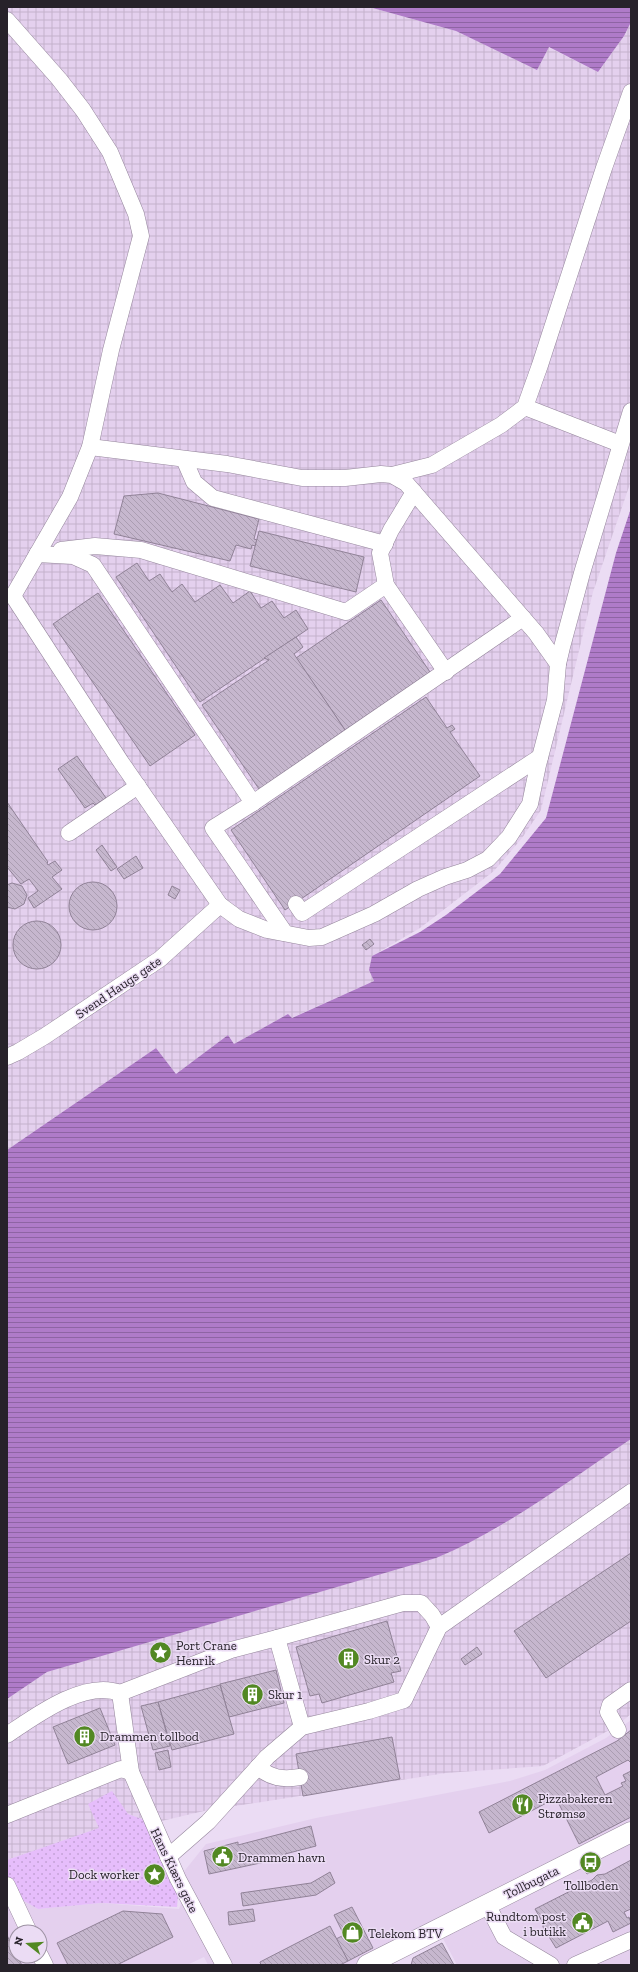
<svg xmlns="http://www.w3.org/2000/svg" width="638" height="1972" viewBox="0 0 638 1972" font-family="'Zilla Slab',serif">
<style>
.built{fill:#e4d0ee;fill-rule:evenodd}
.industrial{fill:url(#industrial-grid)}
.green{fill:url(#green-dots)}
.water{fill:url(#water-rules)}
.building{fill:url(#building-back-hatch);stroke:#908297}
.lines{fill:none;stroke-linecap:round;stroke-linejoin:round}
.minor-casing{stroke:#96879d;stroke-width:17}
.major-casing{stroke:#96879d;stroke-width:21}
.minor{stroke:#fff;stroke-width:16}
.major{stroke:#fff;stroke-width:20}
.labels{text-anchor:middle;stroke-width:3;stroke-linejoin:round;paint-order:stroke}
.street-label{font-size:13px;fill:#27222a;stroke:#ebdcf4}
.poi-label{font-size:13px;fill:#27222a;stroke:#ebdcf4;text-anchor:start}
</style>
<defs>
<pattern id="industrial-grid" width="8" height="8" patternUnits="userSpaceOnUse"><rect width="8" height="8" fill="#e4d0ee"/><path d="M0 4h8M4 0v8" fill="none" stroke="#c4b2cc"/></pattern>
<pattern id="green-dots" width="8" height="8" patternUnits="userSpaceOnUse"><rect width="8" height="8" fill="#e6bdfb"/><path d="M2 2h.1M6 6h.1" fill="none" stroke="#c5a2d7" stroke-width="1.8" stroke-linecap="round"/></pattern>
<pattern id="water-rules" width="6" height="5" patternUnits="userSpaceOnUse"><rect width="6" height="5" fill="#af7bc8"/><path d="M0 2.5h6" fill="none" stroke="#8e64a3"/></pattern>
<pattern id="building-back-hatch" width="6" height="6" patternUnits="userSpaceOnUse"><rect width="6" height="6" fill="#c6b7ce"/><path d="M-1 5l2 2M0 0l6 6M5-1l2 2" fill="none" stroke="#aa9db1"/></pattern>
</defs>
<rect width="100%" height="100%" fill="#ebdcf4"/>
<!-- built -->
<path class="built" d="M631,1720V1965H457L438,1929L364,1965H208L204,1957L187,1965H7V1895L10,1893L38,1909L101,1903L179,1909L187,1888L178,1879L206,1844L316,1818L510,1781L545,1770L606,1738ZM16,1932H40V1956H16Z"/>
<!-- industrial -->
<g class="industrial">
<polygon points="7,7 369,7 456,31 537,69 548,47 598,72 624,36 631,22 631,481 593,592 541,810 522,838 494,871 420,928 372,956 370,970 374,981 291,1018 288,1014 234,1044 228,1035 176,1075 156,1048 7,1150"/>
<polygon points="631,1439 631,1714 615,1727 543,1766 446,1773 204,1811 153,1823 128,1814 100,1828 7,1860 7,1699 47,1672 494,1530"/>
</g>
<!-- green -->
<polygon class="green" points="112,1791 128,1814 153,1823 179,1886 177,1907 101,1903 38,1909 10,1893 7,1886 7,1860 99,1828 88,1804"/>
<!-- water -->
<g class="water">
<polygon points="369,7 631,7 631,22 624,36 598,72 549,47 537,70 456,31"/>
<path d="M631,508V1439C568,1481 506,1529 436,1558L47,1672L7,1699V1150L156,1048L176,1074L228,1035L234,1044L288,1014L292,1018L374,981L369,970L372,956L420,932L446,915L500,874L546,818L616,553Z"/>
</g>
<!-- building -->
<g class="building">
<polygon points="158,493 259,519 254,539 257,540 255,546 252,545 251,549 236,545 230,561 114,534 124,496"/>
<polygon points="259,531 364,557 356,592 250,566"/>
<polygon points="137,563 149,581 160,574 172,592 182,584 195,602 220,585 233,603 250,591 261,608 272,601 284,618 296,610 308,629 200,702 116,577"/>
<polygon points="98,593 195,735 150,766 53,624"/>
<polygon points="381,600 430,672 345,730 296,658"/>
<polygon points="296,637 303,647 294,654 345,730 259,789 202,705 269,660 264,658"/>
<polygon points="426,697 447,728 452,725 455,729 450,732 480,776 285,910 231,830"/>
<polygon points="77,756 106,798 95,805 93,803 85,808 58,769"/>
<polygon points="7,802 48,862 47,863 48,865 55,861 62,870 52,877 62,889 34,908 28,898 38,891 36,888 29,879 21,884 7,867"/>
<polygon points="102,845 117,867 111,871 96,850"/>
<polygon points="136,856 143,868 124,879 117,869"/>
<circle cx="93" cy="906" r="24"/>
<polygon points="12,883 22,886 27,895 24,904 15,909 7,907 7,885"/>
<polygon points="172,886 180,890 175,899 168,895"/>
<circle cx="37" cy="945" r="24"/>
<polygon points="370,939 374,944 366,950 362,945"/>
<polygon points="631,1553 631,1621 546,1678 514,1631"/>
<polygon points="387,1621 401,1671 391,1673 394,1682 322,1703 319,1694 310,1696 296,1647"/>
<polygon points="477,1647 482,1654 465,1665 461,1659"/>
<polygon points="276,1670 284,1703 229,1717 220,1684"/>
<polygon points="220,1685 234,1734 172,1750 158,1702"/>
<polygon points="158,1702 170,1746 153,1750 141,1706"/>
<polygon points="100,1708 115,1745 68,1764 53,1727"/>
<polygon points="631,1730 631,1763 628,1760 596,1777 605,1795 623,1786 621,1783 626,1781 623,1775 631,1771 631,1817 579,1844 556,1798 489,1833 479,1812 617,1741"/>
<polygon points="392,1737 400,1779 303,1796 296,1754"/>
<polygon points="168,1750 171,1767 159,1770 155,1753"/>
<polygon points="311,1826 316,1846 285,1854 286,1856 279,1859 209,1874 204,1851 238,1842 238,1845"/>
<polygon points="631,1860 631,1909 624,1912 627,1918 629,1917 631,1923 613,1932 608,1921 556,1948 543,1927 543,1923 535,1909 592,1880 597,1875 605,1874"/>
<polygon points="595,1866 597,1869 587,1874 585,1871"/>
<polygon points="330,1872 335,1883 316,1895 243,1906 241,1893 311,1883"/>
<polygon points="352,1907 373,1948 348,1961 336,1939 344,1935 334,1915"/>
<polygon points="253,1909 255,1921 229,1925 228,1912"/>
<polygon points="123,1911 162,1914 173,1937 117,1965 68,1965 57,1943"/>
<polygon points="330,1926 348,1961 340,1965 261,1965 260,1962"/>
<polygon points="7,1935 16,1956 22,1965 7,1965"/>
<polygon points="442,1943 454,1965 411,1965 413,1958"/>
</g>
<g class="lines">
<defs>
<g id="minor">
<polyline points="7,20 59,79 83,110 110,152 136,214 141,236 111,350 90,447 70,497 13,596"/>
<polyline points="525,407 620,444"/>
<polyline points="90,447 227,464 302,478 345,478 381,474 392,475 406,483 536,633 558,664"/>
<polyline points="184,459 194,482 213,498 385,544"/>
<polyline points="392,475 432,465 501,425 525,407 540,365 604,168 631,92"/>
<polyline points="414,492 391,530 380,553 386,585 446,672"/>
<polyline points="61,550 95,546 141,550 346,612 386,585"/>
<polyline points="37,554 73,556 93,565 253,803 213,828 285,933"/>
<polyline points="13,596 121,762 220,905 239,919 267,930 309,938 322,937 374,914 418,889 445,877 467,870 488,859 509,837 530,804 538,765 555,700 558,664 562,647 582,573 631,411"/>
<polyline points="253,803 523,618"/>
<polyline points="69,833 138,786"/>
<polyline points="296,904 302,913 540,757"/>
<polyline points="7,1057 18,1052 45,1036 160,959 220,905"/>
<polyline points="277,1638 403,1603 421,1603 432,1615 439,1627"/>
<polyline points="618,1730 608,1712 610,1705 631,1690"/>
<path d="M7,1735C35,1716 85,1679 120,1693"/>
<path d="M258,1767C271,1778 282,1780 300,1777"/>
<polyline points="7,1815 121,1769 131,1772"/>
<polyline points="168,1857 208,1822 267,1757 302,1727 369,1711 404,1700 439,1627 631,1492"/>
<polyline points="7,1885 29,1932"/>
<polyline points="487,1904 504,1937 551,1965"/>
<polyline points="40,1955 45,1965"/>
<polyline points="224,1965 178,1879 131,1772 120,1693 231,1650 277,1638 302,1727"/>
<polyline points="575,1965 631,1940"/>
</g>
<polyline id="major" points="367,1965 631,1832"/>
</defs>
<!-- minor casing -->
<use href="#minor" class="minor-casing"/>
<!-- major casing -->
<use href="#major" class="major-casing"/>
<!-- minor -->
<use href="#minor" class="minor"/>
<!-- major -->
<use href="#major" class="major"/>
</g>
<!-- icons -->
<defs>
<symbol id="sight-disc" viewBox="-11 -11 22 22"><circle r="9.5" fill="#528823" stroke="#ebdcf4"/><path d="M0-6L1.8-2.2L6-1.7L2.9 1.2L3.7 5.4L0 3.3L-3.7 5.4L-2.9 1.2L-6-1.7L-1.8-2.2Z" fill="#fff"/></symbol>
<symbol id="building-disc" viewBox="-11 -11 22 22"><circle r="9.5" fill="#528823" stroke="#ebdcf4"/><path d="M-4-6H4V6H1V3H-1V6H-4ZM-2.5-4.3h1.7v1.8h-1.7ZM.8-4.3h1.7v1.8H.8ZM-2.5-1h1.7V.8h-1.7ZM.8-1h1.7V.8H.8Z" fill="#fff"/></symbol>
<symbol id="restaurant-disc" viewBox="-11 -11 22 22"><circle r="9.5" fill="#528823" stroke="#ebdcf4"/><path d="M-5-6h1v4h1v-4h1v4h1v-4h1v5L-1.5 .5V6h-2V.5L-5-1ZM5-6V6H3V1.5H1.5Q1.5-4 5-6Z" fill="#fff"/></symbol>
<symbol id="civic-disc" viewBox="-11 -11 22 22"><circle r="9.5" fill="#528823" stroke="#ebdcf4"/><path d="M-.6-6.5H3V-4.5H.6V-3L4-1V1h2V6H-6V1h2V-1L-.6-3ZM-1.2 2.5V6h2.4V2.5Z" fill="#fff"/></symbol>
<symbol id="bus-disc" viewBox="-11 -11 22 22"><circle r="9.5" fill="#528823" stroke="#ebdcf4"/><path d="M-5-6H5V4H4V6H2V4H-2V6H-4V4H-5ZM-3.5-4V0h7V-4ZM-3.5 1.2v1.5H-2V1.2ZM2 1.2v1.5H3.5V1.2Z" fill="#fff"/></symbol>
<symbol id="shop-disc" viewBox="-11 -11 22 22"><circle r="9.5" fill="#528823" stroke="#ebdcf4"/><path d="M-5-2.5h2.3a2.7 3.5 0 0 1 5.4 0H5L5.5 6h-11ZM-1.5-2.5h3a1.5 2.3 0 0 0-3 0Z" fill="#fff"/></symbol>
</defs>
<g fill-rule="evenodd">
<use href="#sight-disc" x="148" y="1640" width="25" height="25"/>
<use href="#building-disc" x="336" y="1646" width="25" height="25"/>
<use href="#building-disc" x="240" y="1682" width="25" height="25"/>
<use href="#building-disc" x="72" y="1724" width="25" height="25"/>
<use href="#restaurant-disc" x="510" y="1792" width="25" height="25"/>
<use href="#civic-disc" x="210" y="1844" width="25" height="25"/>
<use href="#bus-disc" x="578" y="1850" width="25" height="25"/>
<use href="#sight-disc" x="142" y="1862" width="25" height="25"/>
<use href="#civic-disc" x="570" y="1910" width="25" height="25"/>
<use href="#shop-disc" x="340" y="1920" width="25" height="25"/>
</g>
<g class="labels">
<!-- street labels -->
<g class="street-label">
<text transform="translate(118 987) rotate(-34)" y="5">Svend Haugs gate</text>
<text transform="translate(175 1870) rotate(64)" y="5">Hans Kiærs gate</text>
<text transform="translate(531 1882) rotate(-26)" y="5">Tollbugata</text>
</g>
<!-- poi labels -->
<g class="poi-label">
<text x="176" y="1650">Port Crane<tspan x="176" dy="15">Henrik</tspan></text>
<text x="364" y="1664">Skur 2</text>
<text x="268" y="1699">Skur 1</text>
<text x="100" y="1741">Drammen tollbod</text>
<text x="538" y="1803">Pizzabakeren<tspan x="538" dy="15">Strømsø</tspan></text>
<text x="238" y="1862">Drammen havn</text>
<text x="140" y="1879" text-anchor="end">Dock worker</text>
<text x="591" y="1890" text-anchor="middle">Tollboden</text>
<text x="566" y="1921" text-anchor="end">Rundtom post<tspan x="566" dy="15">i butikk</tspan></text>
<text x="368" y="1938">Telekom BTV</text>
</g>
</g>
<!-- border -->
<rect width="638" height="1972" fill="none" stroke="#27222a" stroke-width="16"/>
<!-- north arrow -->
<g transform="translate(28 1944) rotate(287)"><circle r="19" fill="#ebdcf4" stroke="#9d92a3"/>
<path d="M0-3L7 15L0 10L-7 15Z" fill="#528823"/>
<text y="-6" font-size="11" font-weight="bold" text-anchor="middle" fill="#27222a">N</text>
</g>
</svg>
